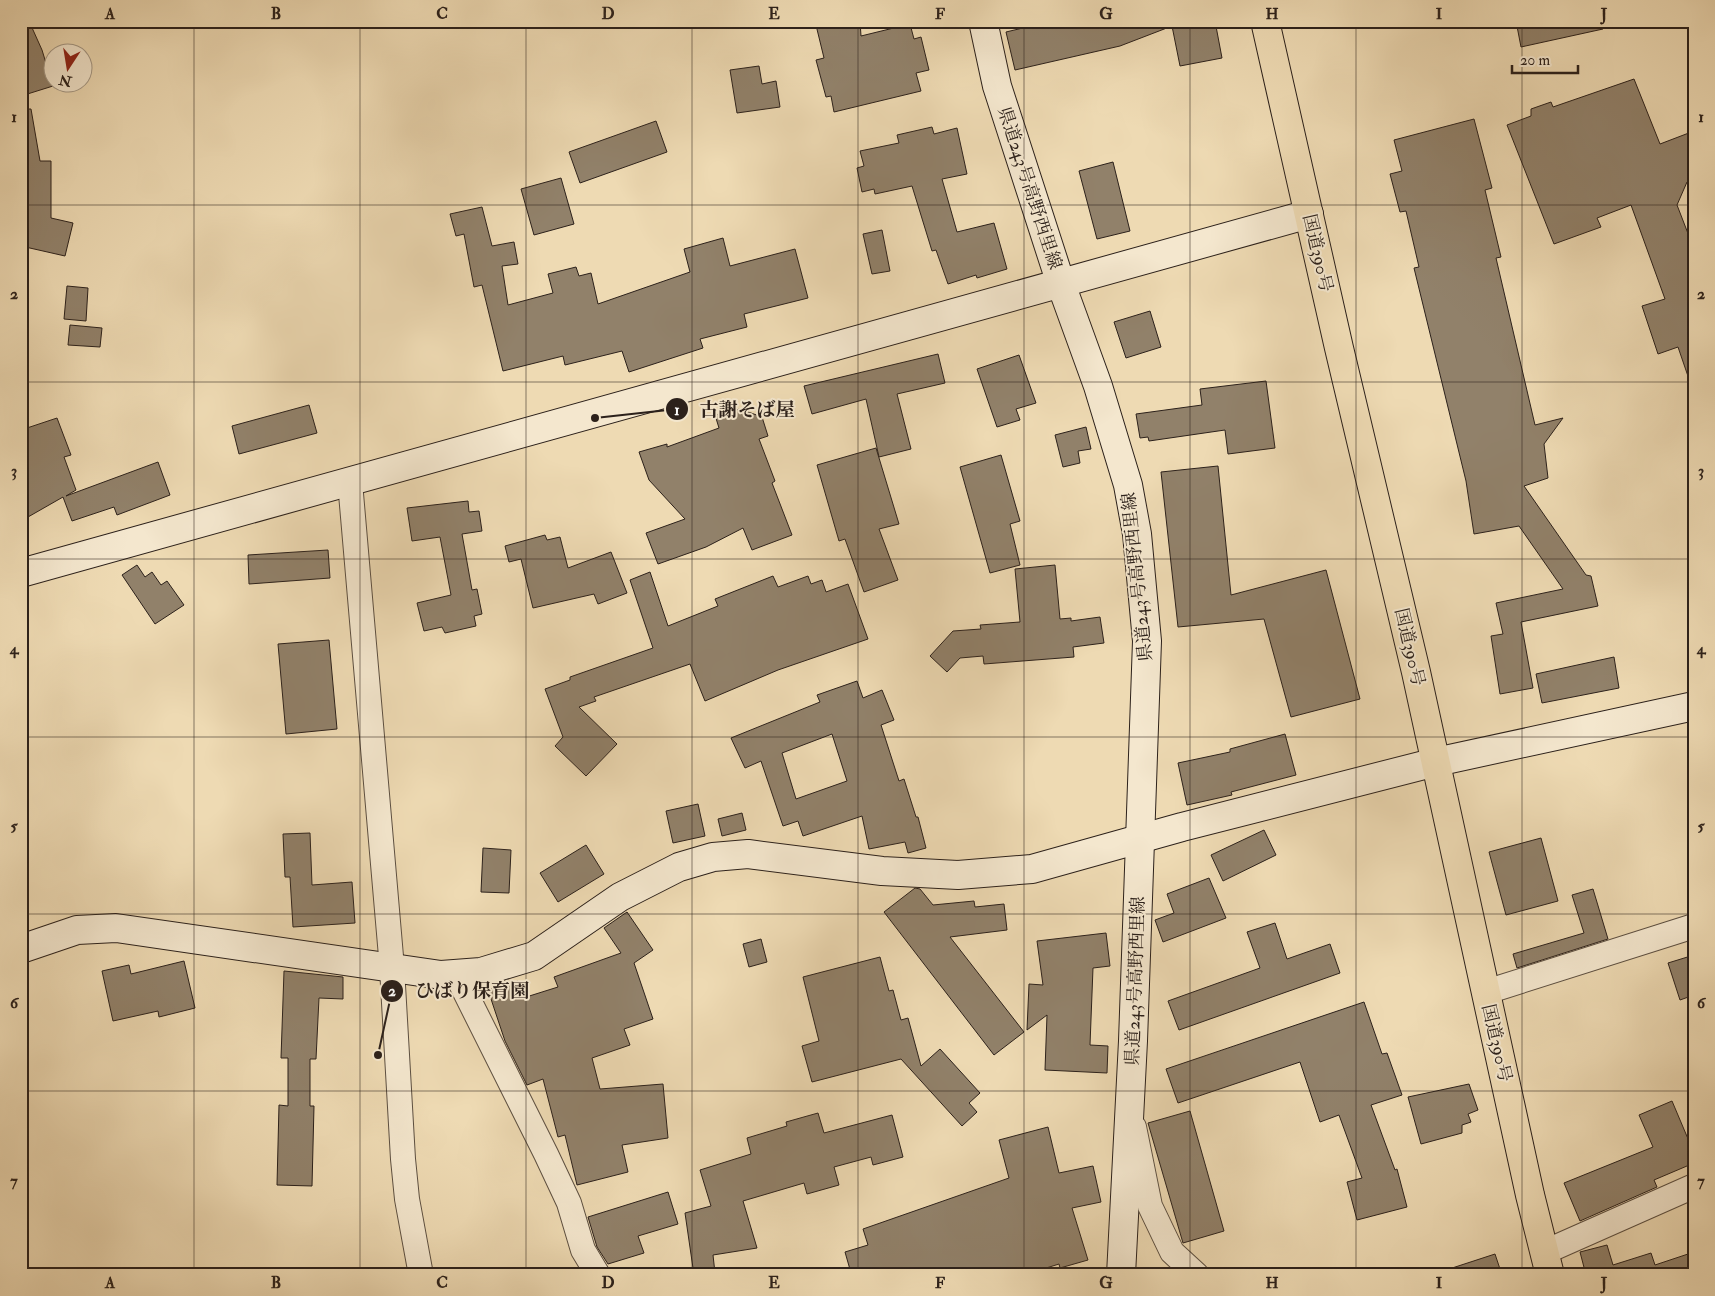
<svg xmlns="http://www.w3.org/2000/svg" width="1715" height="1296" viewBox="0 0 1715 1296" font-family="'IM FELL Double Pica','Noto Serif JP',serif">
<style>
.building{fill:#91816a;stroke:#2c211b;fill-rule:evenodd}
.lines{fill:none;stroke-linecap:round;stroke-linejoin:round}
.street-casing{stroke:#5c4f41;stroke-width:26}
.secondary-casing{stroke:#2c211b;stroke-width:30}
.highway-casing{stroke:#2c211b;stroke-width:30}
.street{stroke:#f4e7ce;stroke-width:24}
.secondary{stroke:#f4e7ce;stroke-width:28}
.highway{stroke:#eedab3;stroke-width:28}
.grid{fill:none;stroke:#2c211b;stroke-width:1;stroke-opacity:0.55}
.labels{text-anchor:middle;stroke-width:4;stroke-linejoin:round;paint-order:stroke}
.street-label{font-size:18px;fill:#2c211b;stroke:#f4e7ce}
.leader{fill:none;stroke:#2c211b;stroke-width:2}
.callout-dot{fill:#2c211b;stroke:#f4e7ce;stroke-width:2}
.mark-label{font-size:15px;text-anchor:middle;font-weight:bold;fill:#fff}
.callout-label{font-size:19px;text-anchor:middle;font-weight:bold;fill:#2c211b;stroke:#f4e7ce;stroke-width:4;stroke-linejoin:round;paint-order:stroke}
.neatline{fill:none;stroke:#2c211b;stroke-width:2}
.grid-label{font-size:16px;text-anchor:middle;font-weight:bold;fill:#2c211b}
</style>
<rect width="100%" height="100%" fill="#eedab3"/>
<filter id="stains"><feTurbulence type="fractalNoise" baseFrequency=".004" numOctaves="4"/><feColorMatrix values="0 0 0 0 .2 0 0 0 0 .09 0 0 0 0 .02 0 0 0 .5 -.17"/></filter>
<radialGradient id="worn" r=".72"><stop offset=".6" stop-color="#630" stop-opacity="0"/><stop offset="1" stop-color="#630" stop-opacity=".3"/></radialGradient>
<!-- building -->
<g class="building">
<polygon points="21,21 29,21 42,50 53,86 21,96"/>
<polygon points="815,21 860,21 861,36 910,24 914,39 921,37 929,70 916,73 921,91 834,112 831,96 826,97 816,60 824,58"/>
<polygon points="1052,21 1215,21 1222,58 1180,66 1172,26 1120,46 1015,70 1006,32"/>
<polygon points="1516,21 1602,21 1603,29 1521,47"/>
<polygon points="759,66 762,84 776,81 780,107 737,113 730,70"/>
<polygon points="1634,79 1660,144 1694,131 1694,179 1687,182 1677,205 1694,249 1694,384 1691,385 1678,347 1658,354 1642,306 1665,299 1631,205 1597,218 1601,227 1554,244 1507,125 1531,116 1531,109 1551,102 1553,107"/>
<polygon points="21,109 31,109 40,161 51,161 51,218 73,223 65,256 21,246"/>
<polygon points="1474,119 1492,188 1485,190 1501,257 1496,258 1535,425 1563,418 1544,444 1548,478 1524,486 1586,575 1591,576 1598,606 1521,622 1533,688 1500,694 1491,636 1503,634 1496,603 1563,589 1519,526 1474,534 1466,481 1414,268 1419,267 1406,211 1400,212 1390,174 1402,171 1394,140"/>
<polygon points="656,121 667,152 580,183 569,152"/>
<polygon points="932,127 934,134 957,128 967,174 942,179 957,232 994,223 1007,269 977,278 976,275 948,284 936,250 932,251 912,186 875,194 874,189 862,192 857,168 864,166 860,151 899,143 897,135"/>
<polygon points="1113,162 1130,231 1097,239 1079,171"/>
<polygon points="561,178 574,224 534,235 521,189"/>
<polygon points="482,207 492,246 514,242 518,264 502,266 508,305 553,293 548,274 576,267 579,276 591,273 598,304 690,272 684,249 723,238 730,266 795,249 808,298 744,314 747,327 700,339 703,348 629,372 622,351 565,365 563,356 503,371 482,285 474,287 464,234 456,236 450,214"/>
<polygon points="882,230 890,271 872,274 863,234"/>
<polygon points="67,286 88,288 86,321 64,319"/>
<polygon points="1150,311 1161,347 1126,358 1114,322"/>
<polygon points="70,325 102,328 100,347 68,345"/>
<polygon points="938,354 945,383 897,394 911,449 879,457 866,399 812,414 804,386"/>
<polygon points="1019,355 1036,403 1016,409 1020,420 997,427 977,369"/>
<polygon points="1266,381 1275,448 1228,454 1225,430 1149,441 1148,437 1140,438 1136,414 1202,405 1200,389"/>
<polygon points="309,405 317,433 239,454 232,426"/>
<polygon points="740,409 762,417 768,436 759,439 775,481 772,483 792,535 752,550 743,528 706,547 658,564 646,533 685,519 649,480 639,452 667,444 667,447 719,428 715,415"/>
<polygon points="57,418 71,455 64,457 76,490 66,496 158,462 170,495 117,515 114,507 72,521 63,497 21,521 21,430"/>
<polygon points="1086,427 1091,449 1078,451 1080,463 1063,467 1055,435"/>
<polygon points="876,448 899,524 879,529 898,580 864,592 845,539 839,541 817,465"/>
<polygon points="1001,455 1020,521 1010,524 1020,565 990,573 960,467"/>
<polygon points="1218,466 1231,595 1326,570 1360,699 1291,717 1264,619 1178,627 1161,472"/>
<polygon points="468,501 469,512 479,511 482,531 462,534 472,590 477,589 482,614 474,616 476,626 445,633 442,627 424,631 417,603 451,595 440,537 412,541 407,508"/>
<polygon points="545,535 547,540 560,537 568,568 611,552 627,593 598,604 594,594 533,608 521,559 509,562 505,546"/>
<polygon points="328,550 330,578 249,584 248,555"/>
<polygon points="137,565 145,577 152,572 161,585 167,581 184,605 155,624 122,575"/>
<polygon points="1055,565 1060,619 1071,618 1071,621 1100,617 1104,643 1073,647 1074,657 984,664 983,656 960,658 947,672 930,656 953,631 981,629 980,625 1020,622 1015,569"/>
<polygon points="650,572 668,626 718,606 715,599 773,576 778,587 808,576 811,584 822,580 826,592 848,584 868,639 778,670 705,701 690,664 594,697 596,701 579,707 617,744 586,776 555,746 563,737 545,689 570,680 570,677 653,648 630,580"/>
<polygon points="329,640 337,729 286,734 278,644"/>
<polygon points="1614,657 1619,688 1542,703 1536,674"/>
<path d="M857,681L863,698L882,690L894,720L881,725L899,781L904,779L916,817H918L926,848L908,853L905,842L869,849L862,816L803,836L798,821L783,826L761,761L745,768L731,738L820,702L817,695ZM832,734L847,781L796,799L782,753Z"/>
<polygon points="1285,734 1296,775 1231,792 1232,795 1187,805 1178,763 1230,752 1230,749"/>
<polygon points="698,804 705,836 673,843 666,811"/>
<polygon points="742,813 746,830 722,836 718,819"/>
<polygon points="1264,830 1276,855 1223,881 1211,855"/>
<polygon points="310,833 312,885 352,882 355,923 293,927 290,877 285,877 283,834"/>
<polygon points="1541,838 1558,901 1506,915 1489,852"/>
<polygon points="586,845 604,874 558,902 540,873"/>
<polygon points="483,848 511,850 509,893 481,892"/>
<polygon points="1209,878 1226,918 1163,942 1155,920 1174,913 1167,894"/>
<polygon points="915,888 920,889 933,905 974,901 975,907 1004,904 1007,930 950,937 1024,1032 994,1055 884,912"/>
<polygon points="1593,889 1608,939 1517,968 1513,954 1584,933 1572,895"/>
<polygon points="627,912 653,950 634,963 653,1019 624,1029 630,1045 592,1058 600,1089 663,1084 668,1138 622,1145 628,1172 577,1185 565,1135 558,1137 543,1079 527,1085 505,1041 488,990 518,981 523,998 558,987 554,977 621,953 604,928"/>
<polygon points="1275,923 1287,959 1330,944 1340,973 1179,1030 1168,1001 1260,968 1247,932"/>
<polygon points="1106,933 1110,966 1093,968 1090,1045 1108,1046 1107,1073 1045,1070 1047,1015 1027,1030 1029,984 1043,985 1037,941"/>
<polygon points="761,939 767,962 749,967 743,944"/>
<polygon points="1694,955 1694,995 1680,1000 1668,963"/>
<polygon points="880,957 889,991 893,990 901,1020 908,1018 921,1066 940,1049 980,1093 969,1103 977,1112 962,1126 901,1059 812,1082 802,1046 819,1041 803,977"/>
<polygon points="184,961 195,1008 159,1017 158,1011 113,1021 102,971 129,965 131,974"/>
<polygon points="284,971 343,977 343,999 319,998 316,1059 310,1059 310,1106 314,1106 312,1186 277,1185 279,1105 288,1106 288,1058 281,1058"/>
<polygon points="1364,1002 1382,1054 1387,1053 1402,1095 1371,1105 1395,1170 1397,1169 1407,1207 1357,1220 1347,1182 1362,1178 1339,1115 1320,1122 1300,1062 1178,1103 1166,1069"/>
<polygon points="1469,1084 1478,1110 1468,1114 1471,1122 1462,1125 1462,1133 1421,1144 1408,1097"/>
<polygon points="1672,1101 1694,1153 1694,1163 1654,1180 1657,1187 1580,1221 1564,1183 1653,1147 1639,1115"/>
<polygon points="1190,1111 1224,1231 1183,1243 1148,1123"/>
<polygon points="818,1113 824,1133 892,1115 903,1157 873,1165 871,1157 834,1167 839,1185 807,1194 804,1183 743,1201 757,1248 713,1255 715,1273 694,1275 685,1213 711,1206 700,1170 751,1154 747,1138 787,1126 786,1122"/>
<polygon points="1048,1127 1059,1173 1093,1166 1101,1202 1072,1208 1088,1260 1060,1268 1059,1264 1024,1275 866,1275 865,1269 851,1273 845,1252 868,1245 863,1229 1009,1178 999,1140"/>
<polygon points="668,1192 678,1224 638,1236 644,1253 608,1264 597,1247 588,1217"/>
<polygon points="1607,1245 1613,1265 1651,1253 1655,1265 1694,1252 1694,1275 1586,1275 1580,1252"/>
<polygon points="1495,1254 1502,1275 1443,1275 1443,1271"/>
</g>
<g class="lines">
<defs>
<g id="street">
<polyline points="350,482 392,968 403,1159 407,1199 421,1275"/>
<polyline points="456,974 546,1154 569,1203 583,1250 598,1275"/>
<polyline points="1486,992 1694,926"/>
<polyline points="1134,1127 1150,1206 1172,1252 1197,1275"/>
<polyline points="1545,1252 1694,1186"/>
</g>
<g id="secondary">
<polyline points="983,21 997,86 1061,284 1098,386 1128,485 1137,534 1147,641 1133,1041 1121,1275"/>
<polyline points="21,573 1309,214"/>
<polyline points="21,949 77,930 116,928 441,975 481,972 534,956 620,897 679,867 713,857 748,854 882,871 958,875 1032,869 1182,827 1436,762 1694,706"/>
</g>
<polyline id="highway" points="1265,21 1339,348 1416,672 1530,1195 1550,1275"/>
</defs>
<!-- street casing -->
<use href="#street" class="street-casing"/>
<!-- secondary casing -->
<use href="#secondary" class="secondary-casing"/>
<!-- highway casing -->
<use href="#highway" class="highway-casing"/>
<!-- street -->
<use href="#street" class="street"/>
<!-- secondary -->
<use href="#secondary" class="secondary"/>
<!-- highway -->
<use href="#highway" class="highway"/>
</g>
<!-- grid -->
<path class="grid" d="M194,21V1275M360,21V1275M526,21V1275M692,21V1275M858,21V1275M1024,21V1275M1190,21V1275M1356,21V1275M1522,21V1275M21,205H1694M21,382H1694M21,559H1694M21,737H1694M21,914H1694M21,1091H1694"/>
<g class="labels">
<!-- street labels -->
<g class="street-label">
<text transform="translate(1030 188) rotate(72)" y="6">県道243号高野西里線</text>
<text transform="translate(1318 253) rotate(77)" y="6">国道390号</text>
<text transform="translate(1137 577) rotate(-96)" y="6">県道243号高野西里線</text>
<text transform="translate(1410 647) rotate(77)" y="6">国道390号</text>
<text transform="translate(1135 981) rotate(-88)" y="6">県道243号高野西里線</text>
<text transform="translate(1497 1043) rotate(77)" y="6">国道390号</text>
</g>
</g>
<!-- callouts -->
<path class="leader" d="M595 418L677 409M378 1055L392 991"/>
<g class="callout-dot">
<circle cx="595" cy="418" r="5"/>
<circle cx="378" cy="1055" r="5"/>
<circle cx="677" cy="409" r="12"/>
<circle cx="392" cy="991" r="12"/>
</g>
<g class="mark-label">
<text x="677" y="415">1</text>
<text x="392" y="996">2</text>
</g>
<g class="callout-label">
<text x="747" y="416">古謝そば屋</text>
<text x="472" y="997">ひばり保育園</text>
</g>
<!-- margin -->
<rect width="1715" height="1296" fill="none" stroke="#eedab3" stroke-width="55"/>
<!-- north arrow -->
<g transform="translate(68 68) rotate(192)"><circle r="24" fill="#f4e7ce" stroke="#a49886"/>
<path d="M0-4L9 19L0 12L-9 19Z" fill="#8f2418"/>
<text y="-8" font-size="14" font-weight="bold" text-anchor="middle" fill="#2c211b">N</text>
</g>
<!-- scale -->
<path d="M1512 65v8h66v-8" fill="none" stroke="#2c211b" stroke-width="2.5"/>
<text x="1520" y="65" font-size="15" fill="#2c211b" stroke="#f4e7ce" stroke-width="4" paint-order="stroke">20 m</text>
<rect x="28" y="28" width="1660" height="1240" class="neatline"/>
<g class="grid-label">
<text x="110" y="19">A</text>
<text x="276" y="19">B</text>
<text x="442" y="19">C</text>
<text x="608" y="19">D</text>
<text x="774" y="19">E</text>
<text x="940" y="19">F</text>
<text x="1106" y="19">G</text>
<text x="1272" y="19">H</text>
<text x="1439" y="19">I</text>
<text x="1604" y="19">J</text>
<text x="14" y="122">1</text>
<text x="1701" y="122">1</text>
<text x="14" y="299">2</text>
<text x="1701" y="299">2</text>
<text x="14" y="476">3</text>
<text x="1701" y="476">3</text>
<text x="14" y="654">4</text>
<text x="1701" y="654">4</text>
<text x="14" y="831">5</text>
<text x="1701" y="831">5</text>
<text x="14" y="1008">6</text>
<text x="1701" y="1008">6</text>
<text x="14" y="1186">7</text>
<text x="1701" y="1186">7</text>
<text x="110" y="1288">A</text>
<text x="276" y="1288">B</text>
<text x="442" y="1288">C</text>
<text x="608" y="1288">D</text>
<text x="774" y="1288">E</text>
<text x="940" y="1288">F</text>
<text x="1106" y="1288">G</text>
<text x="1272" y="1288">H</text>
<text x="1439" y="1288">I</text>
<text x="1604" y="1288">J</text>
</g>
<rect width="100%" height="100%" filter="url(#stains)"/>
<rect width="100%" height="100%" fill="url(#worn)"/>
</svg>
